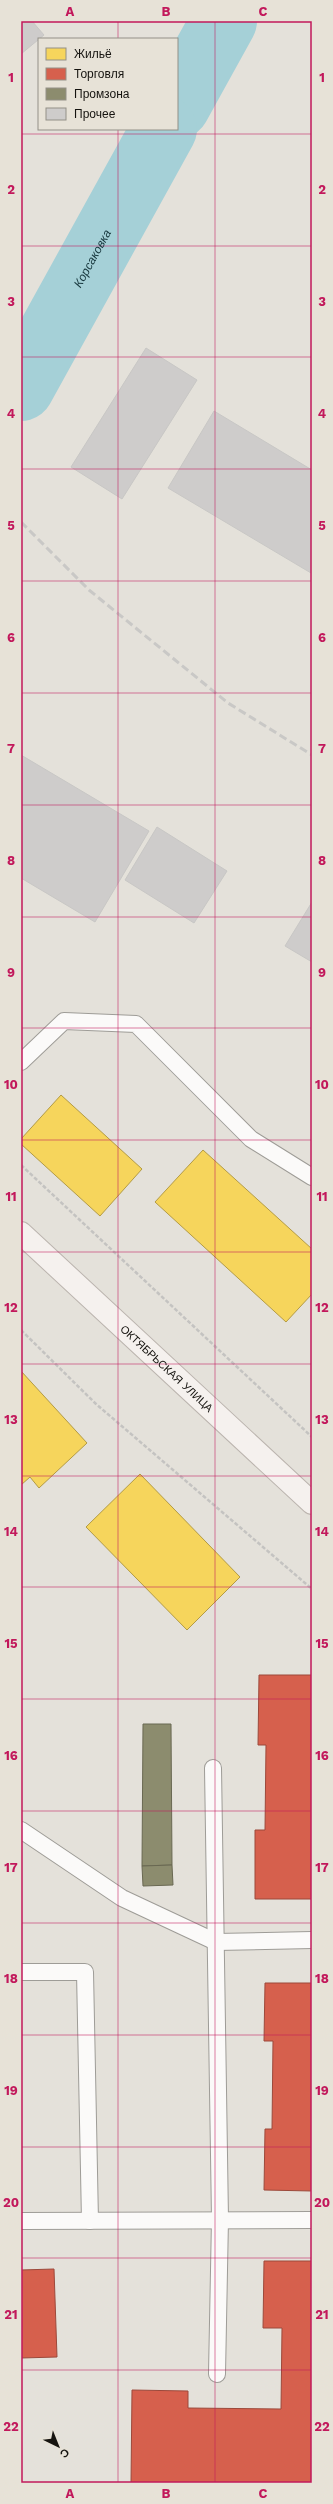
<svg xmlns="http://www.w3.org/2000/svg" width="333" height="2504" viewBox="0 0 333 2504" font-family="'Work Sans',sans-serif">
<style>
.homes{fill:#f6d55c;stroke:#b39b45}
.shops{fill:#d6604d;stroke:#9c493b}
.industry{fill:#8c8c6e;stroke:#696852}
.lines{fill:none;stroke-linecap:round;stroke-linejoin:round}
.river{stroke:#a5d0d7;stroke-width:66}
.building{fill:#cecccb;stroke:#c8c7c5}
.lane-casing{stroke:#9e9c97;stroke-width:18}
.primary-casing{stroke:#bbb4ae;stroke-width:24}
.path{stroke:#c4c3c1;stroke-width:2.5;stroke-dasharray:4 2;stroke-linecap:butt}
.lane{stroke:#fbfaf9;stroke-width:16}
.primary{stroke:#f5f1ee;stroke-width:22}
.rail{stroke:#c9c8c6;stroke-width:3;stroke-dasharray:8 4;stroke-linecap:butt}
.grid{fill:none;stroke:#c2185b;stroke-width:1;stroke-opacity:0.55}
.labels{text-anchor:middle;stroke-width:4;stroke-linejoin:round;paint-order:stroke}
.street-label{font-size:11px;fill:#161410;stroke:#e7e2d7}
.water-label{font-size:12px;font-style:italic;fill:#17373d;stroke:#e7e2d7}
.neatline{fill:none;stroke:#c2185b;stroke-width:1.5}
.grid-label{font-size:13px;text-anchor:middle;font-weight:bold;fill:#c2185b}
</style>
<rect width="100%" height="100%" fill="#e4e1da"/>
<!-- homes -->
<g class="homes">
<polygon points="61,1095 142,1169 100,1216 21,1144 21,1139"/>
<polygon points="203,1150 312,1249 312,1294 286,1322 155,1202"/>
<polygon points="21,1371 87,1443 39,1488 30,1477 21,1485"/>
<polygon points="140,1474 240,1577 187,1630 86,1527"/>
</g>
<!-- shops -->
<g class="shops">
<polygon points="259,1675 312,1675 312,1899 255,1899 255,1830 265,1830 266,1745 258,1745"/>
<polygon points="265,1983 312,1983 312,2191 264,2190 265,2129 272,2129 273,2041 264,2041"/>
<polygon points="264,2261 312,2261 312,2483 131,2483 132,2390 188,2391 188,2408 281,2409 282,2328 263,2328"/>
<polygon points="54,2269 57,2357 21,2358 21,2270"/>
</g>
<!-- industry -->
<g class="industry">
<polygon points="143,1724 171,1724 172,1865 142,1866"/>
<polygon points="172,1865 173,1885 143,1886 142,1866"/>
</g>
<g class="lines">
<!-- river -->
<g class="river">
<polyline points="177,106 224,21"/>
<path id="s1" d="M21,388L164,129"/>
</g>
</g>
<!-- building -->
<g class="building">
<polygon points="21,21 32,21 44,35 21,54"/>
<polygon points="146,348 197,380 122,499 71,467"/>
<polygon points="214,411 312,470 311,573 168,488"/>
<polygon points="21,755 149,831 95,922 21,878"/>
<polygon points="157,827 227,871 194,923 125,880"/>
<polygon points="312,902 312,962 285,946"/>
</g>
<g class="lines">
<defs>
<g id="lane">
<polyline points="21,1062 64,1021 136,1024 251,1139 312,1177"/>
<polyline points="213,1768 220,2219 217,2374"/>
<polyline points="21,1830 122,1898 216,1942 312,1940"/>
<polyline points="21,1972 85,1972 90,2221"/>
<polyline points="21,2221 312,2220"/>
</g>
<g id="primary">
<path id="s2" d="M21,1233L312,1503"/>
</g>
</defs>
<!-- lane casing -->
<use href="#lane" class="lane-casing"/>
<!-- primary casing -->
<use href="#primary" class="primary-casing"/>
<!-- path -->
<g class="path">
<polyline points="21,1165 312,1437"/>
<polyline points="21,1330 96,1404 312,1589"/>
</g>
<!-- lane -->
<use href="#lane" class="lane"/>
<!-- primary -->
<use href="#primary" class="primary"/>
<!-- rail -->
<polyline class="rail" points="21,522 89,590 228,703 312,755"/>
</g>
<!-- grid -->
<path class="grid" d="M118,21V39M215,21V2483M118,129V2483M21,134H312M21,246H312M21,357H312M21,469H312M21,581H312M21,693H312M21,805H312M21,917H312M21,1028H312M21,1140H312M21,1252H312M21,1364H312M21,1476H312M21,1587H312M21,1699H312M21,1811H312M21,1923H312M21,2035H312M21,2147H312M21,2258H312M21,2370H312"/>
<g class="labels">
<!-- street labels -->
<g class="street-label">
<text dy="4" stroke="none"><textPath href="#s2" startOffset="199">ОКТЯБРЬСКАЯ УЛИЦА</textPath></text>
</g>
<!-- water labels -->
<g class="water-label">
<text dy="4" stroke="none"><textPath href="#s1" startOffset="148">Корсаковка</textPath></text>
</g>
</g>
<!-- border -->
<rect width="333" height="2504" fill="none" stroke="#e7e2d7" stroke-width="44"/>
<!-- legend -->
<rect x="38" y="38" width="140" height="92" fill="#e7e2d7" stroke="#939087"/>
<rect x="46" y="48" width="20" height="12" fill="#f6d55c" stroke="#939087"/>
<text x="74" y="58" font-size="12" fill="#161410">Жильё</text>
<rect x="46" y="68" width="20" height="12" fill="#d6604d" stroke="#939087"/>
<text x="74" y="78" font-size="12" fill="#161410">Торговля</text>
<rect x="46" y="88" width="20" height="12" fill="#8c8c6e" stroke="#939087"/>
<text x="74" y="98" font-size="12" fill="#161410">Промзона</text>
<rect x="46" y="108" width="20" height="12" fill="#cecccb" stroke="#939087"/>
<text x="74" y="118" font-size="12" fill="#161410">Прочее</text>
<!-- north arrow -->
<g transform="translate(58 2446) rotate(137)" stroke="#e7e2d7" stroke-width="3" paint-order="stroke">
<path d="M0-3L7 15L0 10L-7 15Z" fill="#161410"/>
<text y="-6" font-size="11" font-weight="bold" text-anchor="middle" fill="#161410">С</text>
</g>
<rect x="22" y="22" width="289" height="2460" class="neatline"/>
<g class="grid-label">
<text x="70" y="16">A</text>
<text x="166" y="16">B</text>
<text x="263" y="16">C</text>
<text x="11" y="82">1</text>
<text x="322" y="82">1</text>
<text x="11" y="194">2</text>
<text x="322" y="194">2</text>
<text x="11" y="306">3</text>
<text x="322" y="306">3</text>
<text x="11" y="418">4</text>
<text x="322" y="418">4</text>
<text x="11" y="530">5</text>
<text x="322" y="530">5</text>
<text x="11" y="642">6</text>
<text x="322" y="642">6</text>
<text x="11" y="753">7</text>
<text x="322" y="753">7</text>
<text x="11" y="865">8</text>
<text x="322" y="865">8</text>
<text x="11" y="977">9</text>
<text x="322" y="977">9</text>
<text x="11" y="1089">10</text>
<text x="322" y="1089">10</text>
<text x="11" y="1201">11</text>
<text x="322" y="1201">11</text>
<text x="11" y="1312">12</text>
<text x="322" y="1312">12</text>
<text x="11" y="1424">13</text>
<text x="322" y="1424">13</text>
<text x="11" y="1536">14</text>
<text x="322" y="1536">14</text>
<text x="11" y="1648">15</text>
<text x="322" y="1648">15</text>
<text x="11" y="1760">16</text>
<text x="322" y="1760">16</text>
<text x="11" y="1872">17</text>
<text x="322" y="1872">17</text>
<text x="11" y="1983">18</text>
<text x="322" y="1983">18</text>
<text x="11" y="2095">19</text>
<text x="322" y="2095">19</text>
<text x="11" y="2207">20</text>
<text x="322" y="2207">20</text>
<text x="11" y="2319">21</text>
<text x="322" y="2319">21</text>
<text x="11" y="2431">22</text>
<text x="322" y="2431">22</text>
<text x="70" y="2498">A</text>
<text x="166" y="2498">B</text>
<text x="263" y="2498">C</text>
</g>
</svg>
